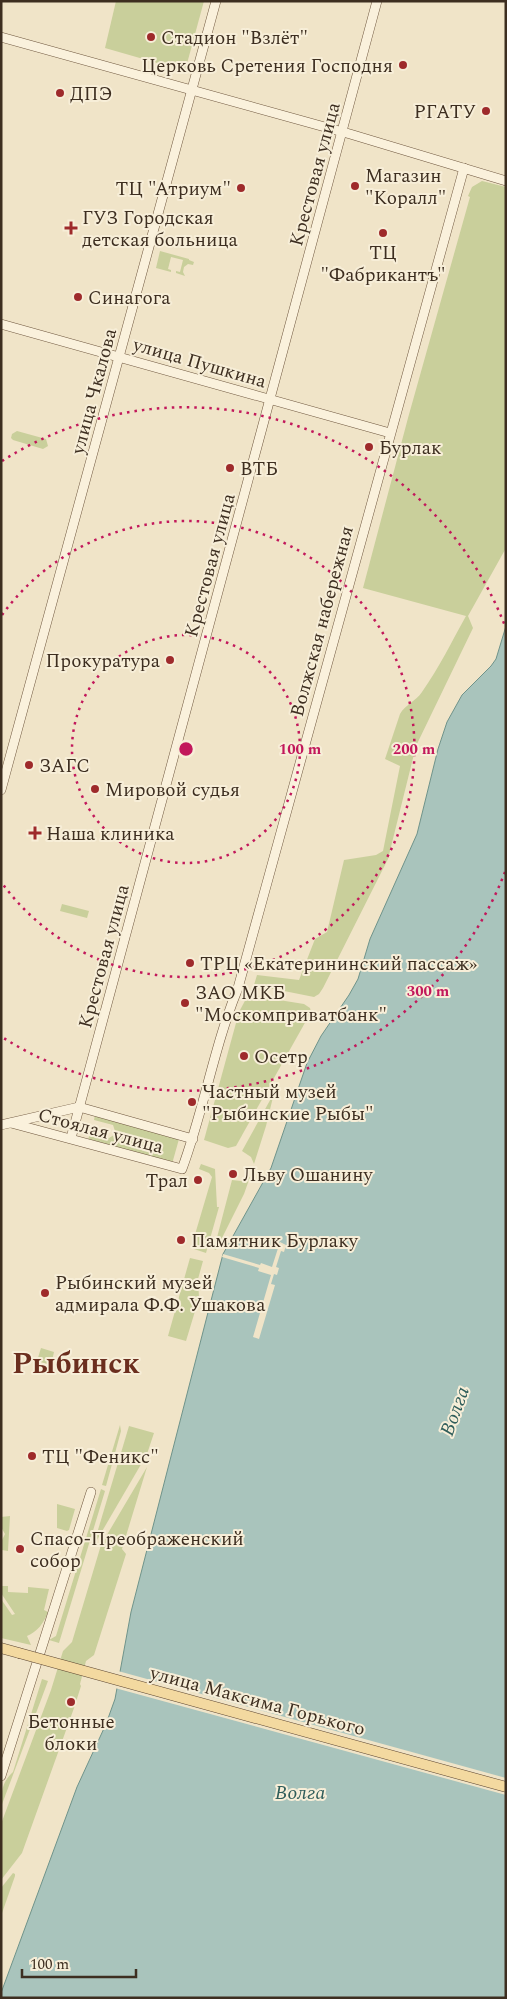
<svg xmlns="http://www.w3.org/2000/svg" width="507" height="1999" viewBox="0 0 507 1999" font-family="Spectral,serif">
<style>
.green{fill:#c9cf9b}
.water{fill:#a9c4bc;stroke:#6f938a}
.pier{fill:#f0e4c8}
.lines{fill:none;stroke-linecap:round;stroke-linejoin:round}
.secondary-casing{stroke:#6f573f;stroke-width:10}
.primary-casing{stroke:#5b4430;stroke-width:11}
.secondary{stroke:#faf1dc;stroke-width:9}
.primary{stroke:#f3d9a0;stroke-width:10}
.primary-bridge-casing{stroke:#5b4430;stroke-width:11;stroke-linecap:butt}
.primary-bridge{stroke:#f3d9a0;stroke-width:10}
.ring{fill:none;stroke:#c2185b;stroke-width:2.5;stroke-dasharray:2.5 5}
.poi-dot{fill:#9e2a2b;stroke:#f7eed8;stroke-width:2}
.labels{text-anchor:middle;stroke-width:4;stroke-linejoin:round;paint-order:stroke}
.poi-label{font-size:19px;fill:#3d2e20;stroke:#f7eed8;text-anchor:start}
.street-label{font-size:19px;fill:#3d2e20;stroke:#f7eed8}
.water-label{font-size:20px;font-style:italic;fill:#2f5d5a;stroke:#f7eed8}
.town-label{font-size:29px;font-weight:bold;fill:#6b2e1e;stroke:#f7eed8}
.centre{fill:#c2185b;stroke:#f7eed8;stroke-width:2.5}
.ring-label{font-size:15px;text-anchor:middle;font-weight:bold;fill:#c2185b;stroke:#f7eed8;stroke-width:4;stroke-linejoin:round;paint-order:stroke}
</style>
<rect width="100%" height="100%" fill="#f0e4c8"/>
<!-- green -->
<g class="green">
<polygon points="116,1 204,1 185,71 105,48"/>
<path d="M482,181L506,187V548L468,616L473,628L416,746L388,859L323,988L319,994L314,997L254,985L257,975L299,980L315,939L327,932L344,860L376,855L383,851L400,766L385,759L400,714C405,705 416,701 422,692C439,668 452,641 466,616L363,588L408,418L470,197L468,196L472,187Z"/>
<polygon points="160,251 189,259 189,260 194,262 193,265 188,264 184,267 183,272 185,276 176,273 176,271 180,272 183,260 171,257 168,269 171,270 171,272 156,268"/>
<polygon points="17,431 46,439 48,446 43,449 13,440 11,438 12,434"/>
<polygon points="62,904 89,911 87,918 60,911"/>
<polygon points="248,995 304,1004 310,1008 311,1012 236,1146 228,1148 204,1140 239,1012"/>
<polygon points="274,1093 266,1126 254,1164 251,1157 242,1151"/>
<polygon points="95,1115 179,1139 172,1164 88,1140 90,1133 109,1138 114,1135 115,1131 113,1125 94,1120"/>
<polygon points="201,1164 215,1169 217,1207 219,1207 206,1253 191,1248 212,1177 209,1173 199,1169"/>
<polygon points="250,1177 244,1194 216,1250 214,1249 232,1180 241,1181"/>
<polygon points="190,1258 203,1261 198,1279 199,1298 186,1341 168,1336"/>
<polygon points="41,1348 54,1352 51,1365 37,1361"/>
<polygon points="120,1425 121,1431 106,1486 102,1485"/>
<polygon points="129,1426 154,1433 147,1454 97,1540 95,1540"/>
<polygon points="147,1467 122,1549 126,1554 94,1655 86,1661 80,1684 81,1686 74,1708 22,1853 1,1880 1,1824 51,1690 63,1651 72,1642 101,1545"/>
<polygon points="101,1489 105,1491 59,1643 49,1640 56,1636"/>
<polygon points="57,1504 75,1509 69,1530 67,1531 57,1528"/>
<polygon points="10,1516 8,1551 2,1550 1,1555 1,1542 5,1534 1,1527 1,1517"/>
<path d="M1,1586H8V1592L28,1593V1587L49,1589L44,1610L48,1612C44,1623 37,1632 27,1636L31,1645L1,1638V1599L12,1615L15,1614L1,1593Z"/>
<path d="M42,1679L48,1681L1,1807C1,1792 2,1782 13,1772Z"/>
<polygon points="13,1873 15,1874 15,1876 1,1916 1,1888"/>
</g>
<!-- water -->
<polygon class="water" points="506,626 506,1998 1,1998 1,1993 77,1787 106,1724 115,1699 131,1612 223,1254 271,1168 307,1063 321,1036 349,995 358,979 370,939 417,834 438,749 447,722 462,695 491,666 496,659"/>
<!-- pier -->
<g class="pier">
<polygon points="280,1242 286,1245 284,1252 281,1251 276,1267 279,1268 277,1275 274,1274 271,1284 275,1285 259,1339 253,1337 271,1275 258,1271 259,1268 222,1257 223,1254 260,1265 261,1263 272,1267"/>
<polygon points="118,1671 506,1778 506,1795 115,1688"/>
</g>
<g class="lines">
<defs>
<g id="secondary">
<polyline points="1,37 350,134 506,181"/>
<polyline points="1,324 390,433"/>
<polyline points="1,790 216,1"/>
<path d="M11,1123L182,1169C204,1110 214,1046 238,988L464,168"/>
<polyline points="1,1125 79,1107 193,1139"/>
<polyline points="71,1138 377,1"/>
<polyline points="1,1776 91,1492"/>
</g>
<polyline id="primary" points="1,1648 19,1653"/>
</defs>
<!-- secondary casing -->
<use href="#secondary" class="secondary-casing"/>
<!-- primary casing -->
<use href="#primary" class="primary-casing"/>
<!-- secondary -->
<use href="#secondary" class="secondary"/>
<!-- primary -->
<use href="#primary" class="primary"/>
<defs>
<polyline id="primary-bridge" points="19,1653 506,1787"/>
</defs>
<!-- primary-bridge casing -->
<use href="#primary-bridge" class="primary-bridge-casing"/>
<!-- primary-bridge -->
<use href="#primary-bridge" class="primary-bridge"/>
</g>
<!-- distance rings -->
<g class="ring">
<circle cx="186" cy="749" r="114"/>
<path d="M2 615A228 228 0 1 1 2 883"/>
<path d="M505 872A342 342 0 0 1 2 1037M2 461A342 342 0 0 1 505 626"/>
</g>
<!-- markers -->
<g class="poi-dot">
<circle cx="151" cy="37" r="5"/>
<circle cx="403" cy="65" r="5"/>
<circle cx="60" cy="93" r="5"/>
<circle cx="486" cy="111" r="5"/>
<circle cx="355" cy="186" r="5"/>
<circle cx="241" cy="188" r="5"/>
<path d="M68.5 220.5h5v5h5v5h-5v5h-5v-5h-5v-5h5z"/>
<circle cx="383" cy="233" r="5"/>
<circle cx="78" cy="297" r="5"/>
<circle cx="369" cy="447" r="5"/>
<circle cx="230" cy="468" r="5"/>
<circle cx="170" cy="660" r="5"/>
<circle cx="29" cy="765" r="5"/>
<circle cx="95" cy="789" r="5"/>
<path d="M32.5 825.5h5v5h5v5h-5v5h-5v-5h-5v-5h5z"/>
<circle cx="190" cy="963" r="5"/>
<circle cx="185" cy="1003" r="5"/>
<circle cx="244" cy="1056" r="5"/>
<circle cx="192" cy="1102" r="5"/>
<circle cx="233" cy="1174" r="5"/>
<circle cx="198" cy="1180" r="5"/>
<circle cx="181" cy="1240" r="5"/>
<circle cx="45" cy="1293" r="5"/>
<circle cx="32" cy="1456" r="5"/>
<circle cx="20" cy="1549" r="5"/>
<circle cx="71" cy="1702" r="5"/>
</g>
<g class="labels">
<!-- poi labels -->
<g class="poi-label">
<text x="161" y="44">Стадион "Взлёт"</text>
<text x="393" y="72" text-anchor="end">Церковь Сретения Господня</text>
<text x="70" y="100">ДПЭ</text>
<text x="476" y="118" text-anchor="end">РГАТУ</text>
<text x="365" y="182">Магазин<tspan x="365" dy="22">"Коралл"</tspan></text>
<text x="231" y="195" text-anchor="end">ТЦ "Атриум"</text>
<text x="82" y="224">ГУЗ Городская<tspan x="82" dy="22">детская больница</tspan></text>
<text x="383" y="259" text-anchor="middle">ТЦ<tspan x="383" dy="22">"Фабрикантъ"</tspan></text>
<text x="88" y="304">Синагога</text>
<text x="379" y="454">Бурлак</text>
<text x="240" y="475">ВТБ</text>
<text x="160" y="667" text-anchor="end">Прокуратура</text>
<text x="39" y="772">ЗАГС</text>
<text x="105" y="796">Мировой судья</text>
<text x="46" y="840">Наша клиника</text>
<text x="200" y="970">ТРЦ «Екатерининский пассаж»</text>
<text x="195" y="999">ЗАО МКБ<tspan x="195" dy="22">"Москомприватбанк"</tspan></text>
<text x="254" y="1063">Осетр</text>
<text x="202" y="1098">Частный музей<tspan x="202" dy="22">"Рыбинские Рыбы"</tspan></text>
<text x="243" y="1181">Льву Ошанину</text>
<text x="188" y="1187" text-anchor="end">Трал</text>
<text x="191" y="1247">Памятник Бурлаку</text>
<text x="55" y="1289">Рыбинский музей<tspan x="55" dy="22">адмирала Ф.Ф. Ушакова</tspan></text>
<text x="42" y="1463">ТЦ "Феникс"</text>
<text x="30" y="1545">Спасо-Преображенский<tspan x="30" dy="22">собор</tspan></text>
<text x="71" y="1728" text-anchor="middle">Бетонные<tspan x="71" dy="22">блоки</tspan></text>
</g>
<!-- street labels -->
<g class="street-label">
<text transform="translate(314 174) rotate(-75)" y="7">Крестовая улица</text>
<text transform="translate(200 362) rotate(16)" y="7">улица Пушкина</text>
<text transform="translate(93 391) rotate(-75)" y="7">улица Чкалова</text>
<text transform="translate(209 565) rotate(-75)" y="7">Крестовая улица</text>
<text transform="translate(321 621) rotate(-75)" y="7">Волжская набережная</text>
<text transform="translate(103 956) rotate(-75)" y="7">Крестовая улица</text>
<text transform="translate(101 1130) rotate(15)" y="7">Стоялая улица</text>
<text transform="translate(258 1700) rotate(15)" y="7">улица Максима Горького</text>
</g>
<!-- water labels -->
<g class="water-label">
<text transform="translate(454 1411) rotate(-70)" y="7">Волга</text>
<text x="300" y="1799">Волга</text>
</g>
<!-- town labels -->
<g class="town-label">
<text x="76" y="1373">Рыбинск</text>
</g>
</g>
<circle cx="186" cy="749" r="8" class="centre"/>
<g class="ring-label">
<text x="300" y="754">100 m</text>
<text x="414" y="754">200 m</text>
<text x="428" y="996">300 m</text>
</g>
<!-- border -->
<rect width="507" height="1999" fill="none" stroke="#3d2e20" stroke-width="5"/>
<!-- scale -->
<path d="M22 1969v8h114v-8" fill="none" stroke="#3d2e20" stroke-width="2.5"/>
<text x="30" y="1969" font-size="15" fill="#3d2e20" stroke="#f7eed8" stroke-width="4" paint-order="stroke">100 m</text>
</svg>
